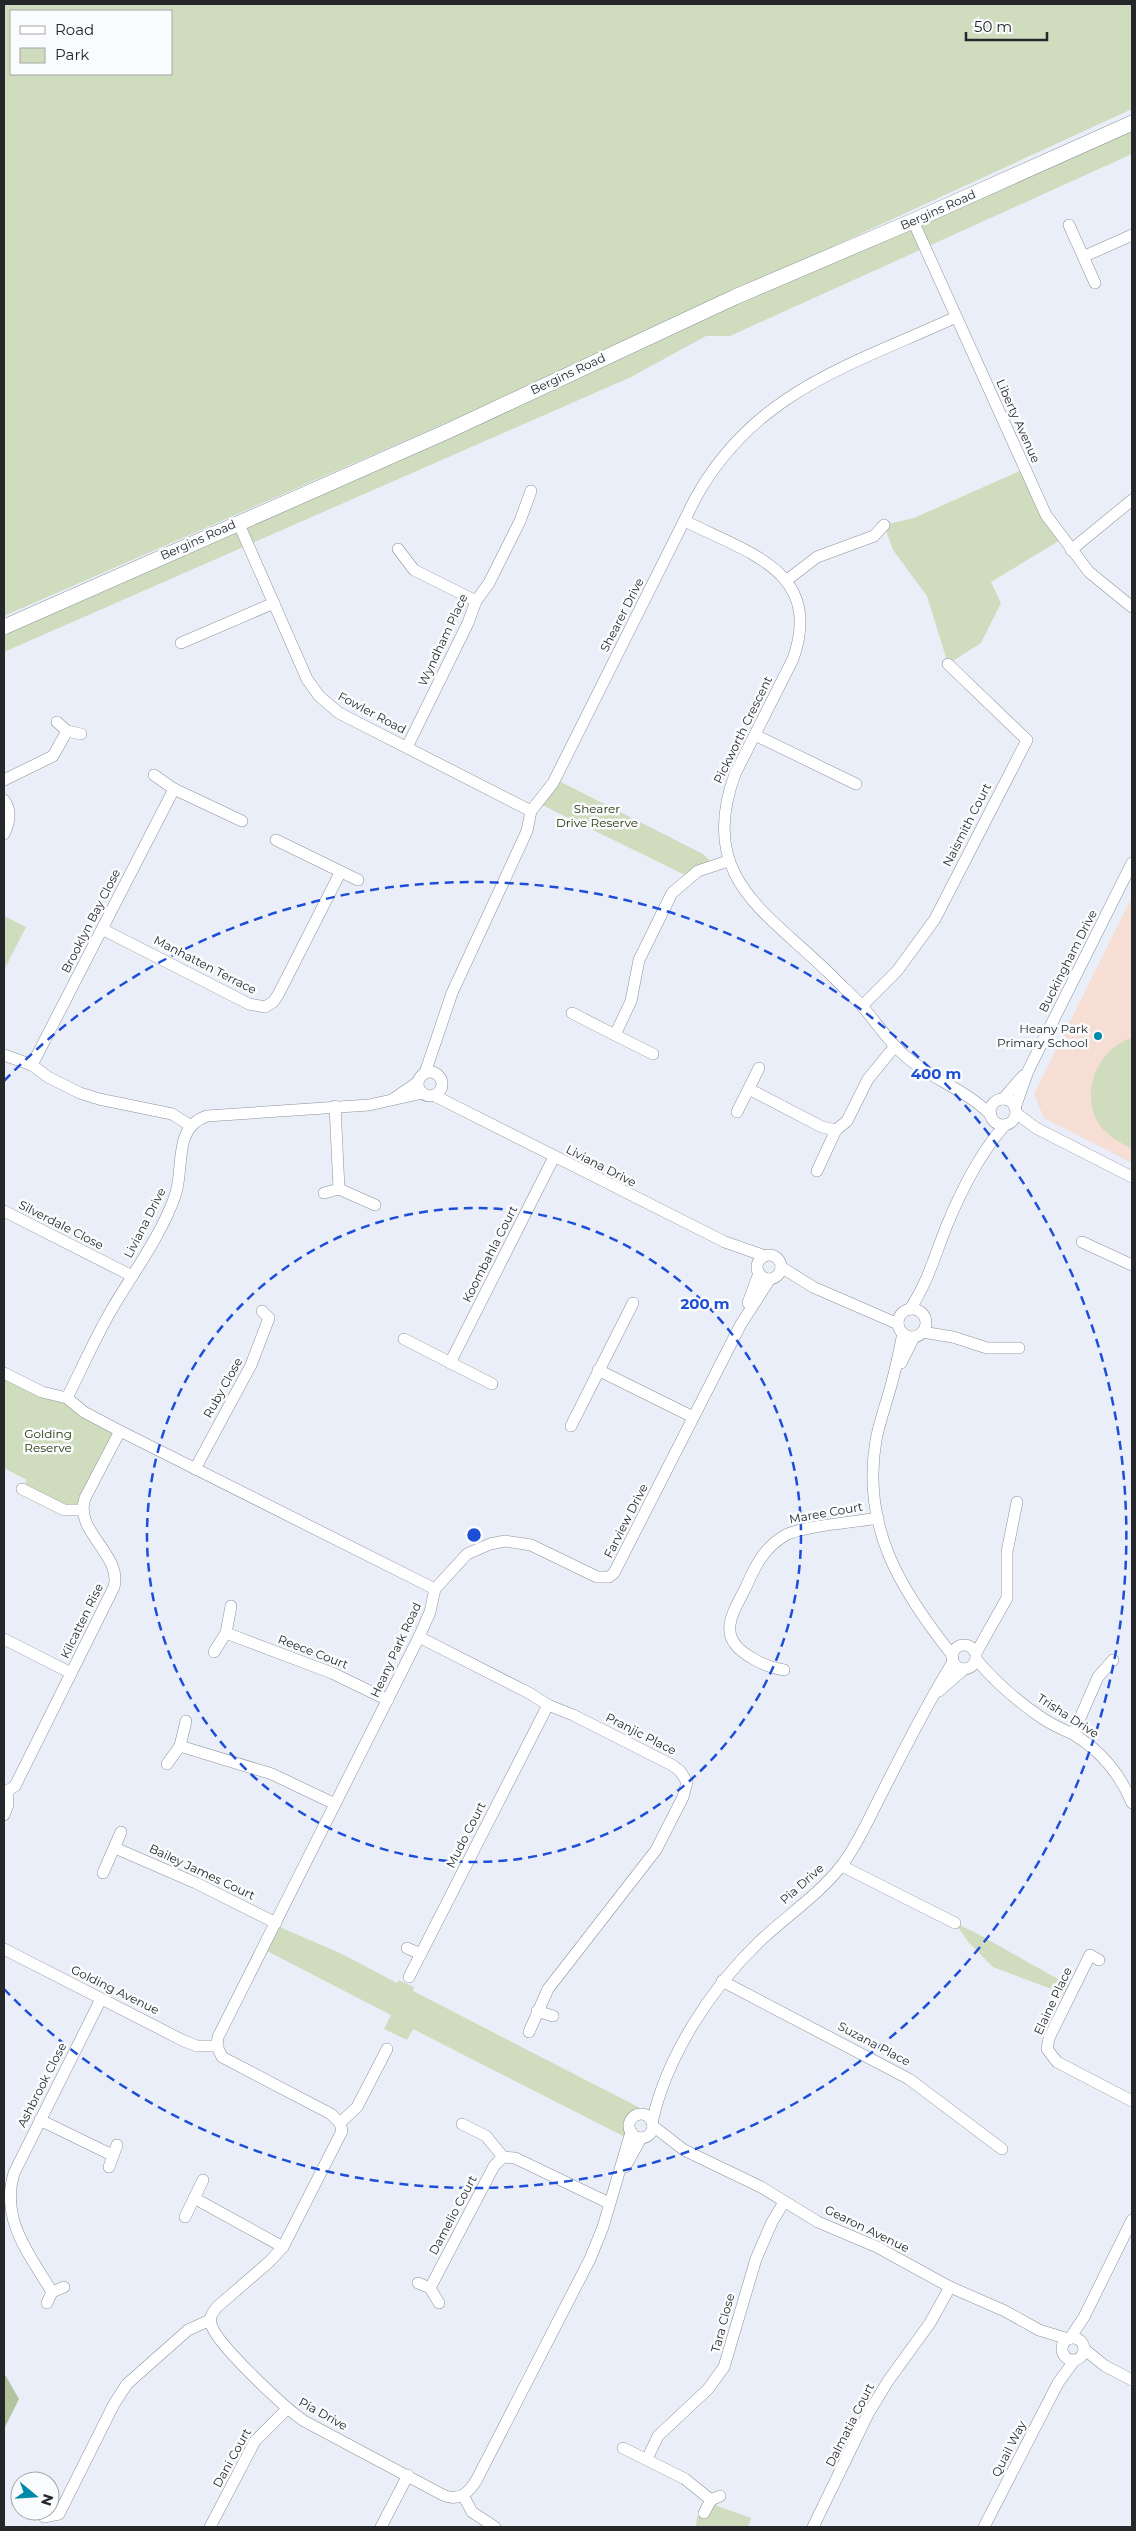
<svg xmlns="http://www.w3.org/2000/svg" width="1136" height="2531" viewBox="0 0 1136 2531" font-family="Montserrat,sans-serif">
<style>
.education{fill:#f6ded4}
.green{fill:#cfddbe;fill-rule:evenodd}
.forest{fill:#b2c39d}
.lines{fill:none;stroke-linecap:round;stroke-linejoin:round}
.street-casing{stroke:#8c929b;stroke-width:12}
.secondary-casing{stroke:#8c929b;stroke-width:16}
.street{stroke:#fff;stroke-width:11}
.secondary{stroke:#fff;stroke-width:15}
.ring{fill:none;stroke:#1d4ed8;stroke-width:2.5;stroke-dasharray:9 6}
.poi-dot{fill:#008aa9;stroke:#fafbfd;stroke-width:2}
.labels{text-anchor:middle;stroke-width:5;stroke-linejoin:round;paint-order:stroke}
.street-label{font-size:12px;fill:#25272a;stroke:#fafbfd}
.park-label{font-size:12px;fill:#26360a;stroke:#fafbfd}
.poi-label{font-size:12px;fill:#25272a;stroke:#fafbfd;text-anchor:end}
.centre{fill:#1d4ed8;stroke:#fafbfd;stroke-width:2.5}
.ring-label{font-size:15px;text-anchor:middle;font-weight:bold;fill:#1d4ed8;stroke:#fafbfd;stroke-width:5;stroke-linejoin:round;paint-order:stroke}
</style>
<rect width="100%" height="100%" fill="#e9eef9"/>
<!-- education -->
<polygon class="education" points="1132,897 1132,1163 1044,1118 1034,1094"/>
<!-- green -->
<g class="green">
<path d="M4,4H1132V109L503,398L4,616ZM11,11H171V74H11Z"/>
<polygon points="1132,123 1132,154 730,336 706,336 631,377 4,652 4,627"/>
<polygon points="1024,469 1062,539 991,582 1001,603 981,643 948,664 927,596 893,550 884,525 914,518"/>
<polygon points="555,779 703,854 714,865 689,877 538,803"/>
<polygon points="4,916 26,927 4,970"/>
<path d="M1132,1038V1149C1123,1144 1113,1139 1106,1132C1076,1103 1094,1049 1132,1038Z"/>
<polygon points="4,1373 120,1431 85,1498 72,1511 22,1489 27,1480 4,1468"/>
<polygon points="955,1923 978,1934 1074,1988 1070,1996 993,1967 969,1943"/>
<polygon points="275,1925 342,1954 397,1983 399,1980 414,1987 413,1991 644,2110 631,2121 629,2139 413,2029 407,2040 384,2029 391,2015 263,1949"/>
<polygon points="709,2503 751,2518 748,2527 696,2527 697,2517 704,2513"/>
</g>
<!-- forest -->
<polygon class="forest" points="4,2373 19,2399 4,2429"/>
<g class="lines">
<defs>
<g id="street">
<polyline points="913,221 1046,515 1089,572 1132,607"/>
<polyline points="1069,225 1095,283"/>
<polyline points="1085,256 1132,235"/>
<path d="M685,521C748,553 824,571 793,659L735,774C696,881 770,913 835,979C844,988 854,997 862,1006C876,1022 888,1041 904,1055C931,1079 965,1089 991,1115"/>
<polyline points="238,522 307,679 319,696 339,713 531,811"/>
<polyline points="398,549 414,570 476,601"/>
<polyline points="1071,550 1132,500"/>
<polyline points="787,580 817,557 874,536 884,525"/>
<polyline points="181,643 274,603"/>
<polyline points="57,722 67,731 81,734"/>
<polyline points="755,735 856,784"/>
<polyline points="407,747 468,623 476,601 489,583 520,521 531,491"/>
<polyline points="154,775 174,789 242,821"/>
<polyline points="4,780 53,756 67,731"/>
<path d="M4,800C12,811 10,822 4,834"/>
<polyline points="276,840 358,880"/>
<polyline points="102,929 249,1004 265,1007 273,1002 278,995 340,873"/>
<polyline points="862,1006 897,971 935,919 1027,740 948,664"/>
<polyline points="572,1013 615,1035"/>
<polyline points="653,1054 615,1035 631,1001 639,960 672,893 698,871 728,861"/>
<polyline points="4,1055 32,1065 48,1077 80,1093 99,1099 172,1114 191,1126"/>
<polyline points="32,1065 174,789"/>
<circle cx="430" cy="1084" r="12"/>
<path d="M425,1073L452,993L527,831L531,811L553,783L695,499C754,391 852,365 956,317"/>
<polyline points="749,1089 822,1127 836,1130"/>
<polyline points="433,1095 725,1242 765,1256"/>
<polyline points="393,1099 418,1082"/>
<polyline points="1003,1099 1023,1076"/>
<circle cx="1003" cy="1112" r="13"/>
<polyline points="335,1106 339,1189"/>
<polyline points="1015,1108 1028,1071 1132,863"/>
<polyline points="737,1112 759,1068"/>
<polyline points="1016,1113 1036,1128 1132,1177"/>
<polyline points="817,1171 836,1130 847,1121 868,1079 895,1046"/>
<polyline points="324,1193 339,1189 375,1205"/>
<polyline points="4,1211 132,1276"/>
<polyline points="1082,1242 1132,1265"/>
<circle cx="769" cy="1267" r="12"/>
<polyline points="781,1267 813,1287 898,1324"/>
<polyline points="748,1303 759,1273"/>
<path d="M910,1309C928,1282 935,1255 947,1225C961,1191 980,1153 1005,1125"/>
<circle cx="912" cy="1323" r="14"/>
<polyline points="922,1332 953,1337 987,1348 1019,1348"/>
<path d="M903,1333C900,1348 897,1363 893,1378C888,1399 880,1419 876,1440C861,1527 901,1591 953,1656"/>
<polyline points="404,1339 492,1384"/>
<polyline points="450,1363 554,1157"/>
<polyline points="901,1363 914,1337"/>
<polyline points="598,1370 693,1417"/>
<polyline points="4,1373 42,1392 67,1398 84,1412 120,1431 435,1589"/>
<path d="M67,1398C82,1368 95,1338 112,1309C133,1273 161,1236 175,1196C185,1168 172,1128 207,1116L369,1105L423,1093"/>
<polyline points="571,1426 633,1303"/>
<polyline points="195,1469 251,1365 269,1318 262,1311"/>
<polyline points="22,1489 64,1510 83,1510"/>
<polyline points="226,1633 332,1673 388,1700"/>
<polyline points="419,1637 529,1693 548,1705 573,1715 672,1765 680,1771 687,1782 683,1797 656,1850 548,1989 529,2032"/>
<polyline points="4,1639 71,1673"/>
<circle cx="964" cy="1657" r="12"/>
<polyline points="214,1652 226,1633 231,1606"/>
<polyline points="976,1653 1007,1598 1007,1552 1017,1502"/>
<path d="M976,1659C995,1682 1017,1701 1042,1718C1052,1725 1062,1729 1073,1734C1100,1750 1120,1774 1132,1803"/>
<path d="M784,1670C771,1668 763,1665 752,1658C716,1638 731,1616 746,1587C755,1566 764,1548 784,1536C800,1526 857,1522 878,1518"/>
<polyline points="939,1691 964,1669"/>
<polyline points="1073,1734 1098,1677 1113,1660"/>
<polyline points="180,1746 272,1774 335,1804"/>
<polyline points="167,1764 180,1746 186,1721"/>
<path d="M4,1793L15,1786L114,1587C123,1555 73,1531 85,1498L120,1431"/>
<polyline points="4,1815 8,1805 7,1792"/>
<polyline points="115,1848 196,1883 276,1923"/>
<polyline points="842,1866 955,1923"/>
<polyline points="103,1873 121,1832"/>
<polyline points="407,1948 421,1954"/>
<polyline points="4,1949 184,2041 197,2046 217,2046"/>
<polyline points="1099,1960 1090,1955 1049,2038 1047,2049 1057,2062 1132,2101"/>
<polyline points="409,1977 548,1705"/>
<polyline points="722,1981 909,2079 1002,2149"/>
<polyline points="537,2011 553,2016"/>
<circle cx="641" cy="2126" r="12"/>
<polyline points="40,2120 112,2155"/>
<polyline points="340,2123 357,2107 387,2049"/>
<path d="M652,2123C666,2057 711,1988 759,1942C786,1916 819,1895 842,1865C858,1844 869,1818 881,1795C904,1750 926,1705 953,1662"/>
<polyline points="462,2124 486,2136 503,2157"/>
<polyline points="653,2126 684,2150 761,2187 818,2222 877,2247 950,2287 1005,2311 1039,2330 1068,2339"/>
<path d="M631,2132L603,2227L590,2259L477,2479C469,2493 459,2502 443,2495L304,2421C285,2408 216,2344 211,2324C209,2317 213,2312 217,2307L269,2262L283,2247L342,2131L340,2123L331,2114L222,2057L217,2046L218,2037L419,1637L430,1612L435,1589L467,1554L490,1544L505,1541L531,1545L597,1577H609L614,1573L741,1324L770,1279"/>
<polyline points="109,2167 117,2145"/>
<polyline points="625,2167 641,2138"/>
<polyline points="194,2198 283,2247"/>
<polyline points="185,2217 203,2180"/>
<polyline points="418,2283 430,2288"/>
<polyline points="52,2292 64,2287"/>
<path d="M47,2303L52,2292C29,2254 0,2219 14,2173L101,1999"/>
<polyline points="439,2303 430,2288 494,2166 503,2157 515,2158 609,2203"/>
<circle cx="1073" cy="2349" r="11"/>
<polyline points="1070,2338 1084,2317 1132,2220"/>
<polyline points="1084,2349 1105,2366 1132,2380"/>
<polyline points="623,2448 685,2479 711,2500 720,2496"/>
<polyline points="647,2459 658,2436 708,2389 724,2367 756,2259 772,2222 784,2202"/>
<polyline points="463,2495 472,2512 495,2527"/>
<polyline points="704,2513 711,2500"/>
<polyline points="44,2517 59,2514 114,2404 127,2384 188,2330 210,2320"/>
<polyline points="210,2527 255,2441 287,2409"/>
<polyline points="381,2527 408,2475"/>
<polyline points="813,2527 868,2414 888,2381 930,2323 950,2287"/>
<polyline points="984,2527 1058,2383 1074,2361"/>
</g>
<polyline id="secondary" points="4,627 448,431 735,297 913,221 1132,123"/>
</defs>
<!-- street casing -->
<use href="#street" class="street-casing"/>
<!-- secondary casing -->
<use href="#secondary" class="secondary-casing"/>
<!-- street -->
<use href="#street" class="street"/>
<!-- secondary -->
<use href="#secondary" class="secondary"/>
</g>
<!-- distance rings -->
<g class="ring">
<circle cx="474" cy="1535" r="327"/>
<path d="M4 1081A653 653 0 1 1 4 1989"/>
</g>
<!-- markers -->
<circle class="poi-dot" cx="1098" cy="1036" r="5"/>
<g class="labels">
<!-- street labels -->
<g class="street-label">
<text transform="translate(938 210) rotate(-24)" y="4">Bergins Road</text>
<text transform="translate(568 374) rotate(-25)" y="4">Bergins Road</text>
<text transform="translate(1018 421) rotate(66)" y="4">Liberty Avenue</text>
<text transform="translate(198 540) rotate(-24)" y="4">Bergins Road</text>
<text transform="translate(622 615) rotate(-63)" y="4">Shearer Drive</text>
<text transform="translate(443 640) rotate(-65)" y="4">Wyndham Place</text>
<text transform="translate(372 713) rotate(28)" y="4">Fowler Road</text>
<text transform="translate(743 730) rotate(-64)" y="4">Pickworth Crescent</text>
<text transform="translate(967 825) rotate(-63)" y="4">Naismith Court</text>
<text transform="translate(91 921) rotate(-63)" y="4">Brooklyn Bay Close</text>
<text transform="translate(1068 961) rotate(-63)" y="4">Buckingham Drive</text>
<text transform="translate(205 965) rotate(27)" y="4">Manhatten Terrace</text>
<text transform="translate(601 1166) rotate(27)" y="4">Liviana Drive</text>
<text transform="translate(145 1223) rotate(-63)" y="4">Liviana Drive</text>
<text transform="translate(61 1225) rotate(27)" y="4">Silverdale Close</text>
<text transform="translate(490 1254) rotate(-63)" y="4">Koombahla Court</text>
<text transform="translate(223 1388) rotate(-61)" y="4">Ruby Close</text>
<text transform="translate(826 1513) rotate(-10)" y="4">Maree Court</text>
<text transform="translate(626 1521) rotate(-63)" y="4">Farview Drive</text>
<text transform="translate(82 1621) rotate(-64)" y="4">Kilcatten Rise</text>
<text transform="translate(396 1650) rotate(-65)" y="4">Heany Park Road</text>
<text transform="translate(313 1652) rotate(21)" y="4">Reece Court</text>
<text transform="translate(1068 1716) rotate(33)" y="4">Trisha Drive</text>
<text transform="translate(641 1734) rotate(27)" y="4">Pranjic Place</text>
<text transform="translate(466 1835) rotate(-63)" y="4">Mudo Court</text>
<text transform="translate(202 1872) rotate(25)" y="4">Bailey James Court</text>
<text transform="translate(802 1884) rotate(-42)" y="4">Pia Drive</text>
<text transform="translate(115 1990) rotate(26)" y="4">Golding Avenue</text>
<text transform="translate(1053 2001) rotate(-65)" y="4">Elaine Place</text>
<text transform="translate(874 2044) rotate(28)" y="4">Suzana Place</text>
<text transform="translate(42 2085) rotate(-63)" y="4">Ashbrook Close</text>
<text transform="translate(453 2215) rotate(-62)" y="4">Damelio Court</text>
<text transform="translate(867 2229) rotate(26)" y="4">Gearon Avenue</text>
<text transform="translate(723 2323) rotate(-75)" y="4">Tara Close</text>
<text transform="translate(323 2414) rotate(29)" y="4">Pia Drive</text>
<text transform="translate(850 2425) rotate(-63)" y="4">Dalmatia Court</text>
<text transform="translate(1009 2449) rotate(-63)" y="4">Quail Way</text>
<text transform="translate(232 2458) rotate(-61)" y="4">Dani Court</text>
</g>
<!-- park labels -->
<g class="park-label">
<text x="597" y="813">Shearer<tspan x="597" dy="14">Drive Reserve</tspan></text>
<text x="48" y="1438">Golding<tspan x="48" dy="14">Reserve</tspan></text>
</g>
<!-- poi labels -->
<g class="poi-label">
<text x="1088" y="1033">Heany Park<tspan x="1088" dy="14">Primary School</tspan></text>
</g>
</g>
<circle cx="474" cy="1535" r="8" class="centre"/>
<g class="ring-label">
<text x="936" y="1079">400 m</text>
<text x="705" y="1309">200 m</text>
</g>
<!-- border -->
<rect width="1136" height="2531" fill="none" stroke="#25272a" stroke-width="10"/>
<!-- legend -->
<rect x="10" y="10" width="162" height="65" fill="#fafbfd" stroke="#a5a6a9"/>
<rect x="20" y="26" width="25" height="8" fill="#ffffff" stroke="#a5a6a9"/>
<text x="55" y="35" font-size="15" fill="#25272a">Road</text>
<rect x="20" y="48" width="25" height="15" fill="#cfddbe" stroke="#a5a6a9"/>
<text x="55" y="60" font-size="15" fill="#25272a">Park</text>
<!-- north arrow -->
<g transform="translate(35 2496) rotate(108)"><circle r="24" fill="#fafbfd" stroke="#a5a6a9"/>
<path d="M0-4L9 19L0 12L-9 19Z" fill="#008aa9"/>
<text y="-8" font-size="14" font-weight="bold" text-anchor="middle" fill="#25272a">N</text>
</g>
<!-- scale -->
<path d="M966 32v8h81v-8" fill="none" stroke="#25272a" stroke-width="2.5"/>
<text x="974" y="32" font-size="15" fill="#25272a" stroke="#fafbfd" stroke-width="4" paint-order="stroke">50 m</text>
</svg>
